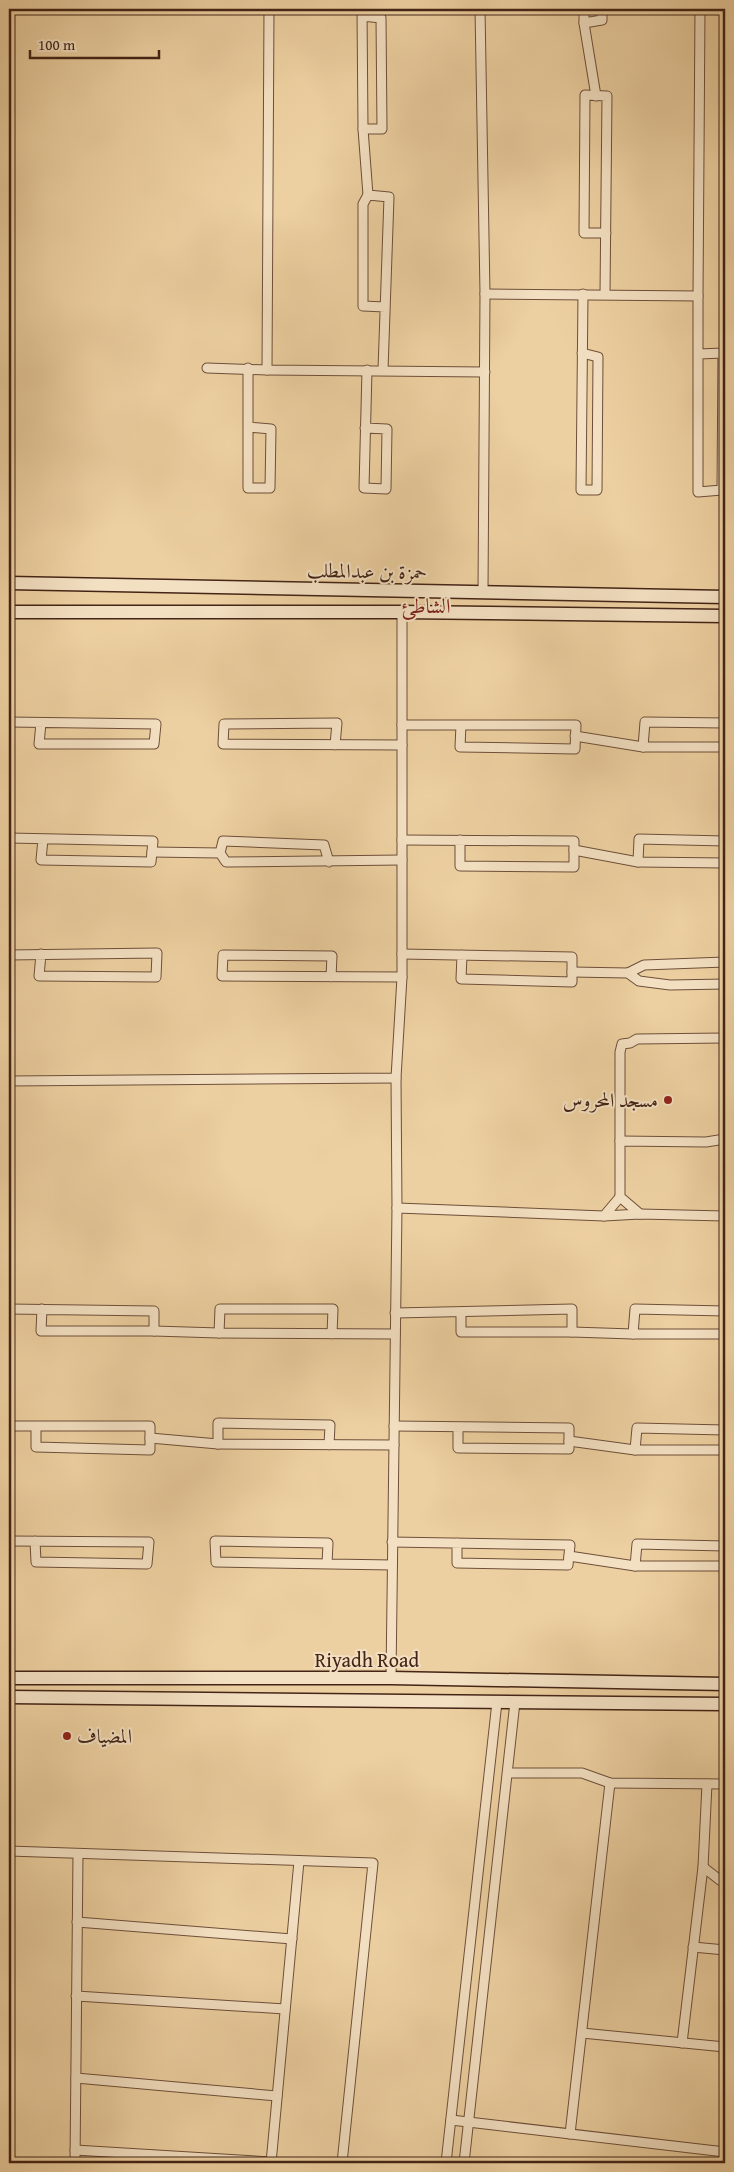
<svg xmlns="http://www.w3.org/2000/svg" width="734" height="2172" viewBox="0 0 734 2172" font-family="'Gentium Book Plus',Amiri,serif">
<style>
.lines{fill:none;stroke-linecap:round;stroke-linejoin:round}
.street-casing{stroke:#6e4f39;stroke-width:11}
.secondary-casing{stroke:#432416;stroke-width:15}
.street{stroke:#f3e0c2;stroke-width:9}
.secondary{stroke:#f3e0c2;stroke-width:12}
.poi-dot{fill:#8f2418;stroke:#f3e0c2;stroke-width:2}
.labels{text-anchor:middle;stroke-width:4;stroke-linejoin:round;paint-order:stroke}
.street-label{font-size:20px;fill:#432416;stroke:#f3e0c2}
.poi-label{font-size:20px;fill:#432416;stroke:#f3e0c2;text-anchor:end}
.neighbourhood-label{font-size:21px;fill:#7a1f14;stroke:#f3e0c2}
</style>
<rect width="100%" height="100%" fill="#edd0a1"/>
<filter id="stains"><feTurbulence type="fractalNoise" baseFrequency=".004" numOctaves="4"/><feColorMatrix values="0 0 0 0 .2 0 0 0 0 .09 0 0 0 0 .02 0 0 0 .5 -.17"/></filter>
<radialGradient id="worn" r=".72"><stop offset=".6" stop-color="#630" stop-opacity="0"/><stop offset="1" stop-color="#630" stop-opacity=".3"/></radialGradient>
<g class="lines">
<defs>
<g id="street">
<polyline points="362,9 363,129 382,129 381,18 362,16"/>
<polyline points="480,9 485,294 483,592"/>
<polyline points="584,9 584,23 602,20 602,9"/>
<polyline points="584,23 596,96"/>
<polyline points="363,129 368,195"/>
<polyline points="485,294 698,296 700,9"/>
<polyline points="605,294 607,96 585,95 584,233 606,233"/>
<polyline points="698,296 698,492 722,490 723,353 699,354"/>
<polyline points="582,353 598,357 597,490 581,490 583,294"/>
<polyline points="207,368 267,370 485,372"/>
<polyline points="267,370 269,9"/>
<polyline points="383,370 389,197 368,195 363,204 363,306 385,307"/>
<polyline points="248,427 271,429 270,488 248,488 248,368"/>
<polyline points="365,428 387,429 386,489 364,488 367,370"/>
<polyline points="9,722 156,724 154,744 39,744 41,723"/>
<polyline points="725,723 645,722 643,747 725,747"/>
<polyline points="402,725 576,725 575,749 460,747 461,725"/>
<polyline points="575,736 643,747"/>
<polyline points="335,745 337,723 224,724 223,744 402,745"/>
<polyline points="9,838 153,841 151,862 41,860 43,839"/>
<polyline points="402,840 574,841 574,867 460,866 460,840"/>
<polyline points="725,841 639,839 638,862 725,863"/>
<polyline points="574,850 638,862"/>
<polyline points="152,852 220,853"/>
<polyline points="329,862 324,845 223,841 220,853 226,862 402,860"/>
<polyline points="402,954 572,957 572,982 461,979 462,955"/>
<polyline points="9,955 157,953 156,977 39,976 41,954"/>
<polyline points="572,972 628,973 639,981 670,985 725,984"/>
<polyline points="628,973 644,965 725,962"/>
<polyline points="331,977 332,956 223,955 222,976 402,977"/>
<polyline points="396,1078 397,1208"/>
<polyline points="9,1081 396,1078 402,977 402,612"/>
<polyline points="620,1141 620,1052 622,1044 630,1043 637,1039 725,1038"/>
<polyline points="640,1214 620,1197 620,1141 706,1142 725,1139"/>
<polyline points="604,1216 620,1197"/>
<polyline points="9,1309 154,1311 154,1331 41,1331 42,1309"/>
<polyline points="725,1311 635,1309 633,1334 725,1334"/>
<polyline points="395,1313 572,1309 572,1332 461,1332 461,1312"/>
<polyline points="154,1331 219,1333"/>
<polyline points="572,1332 633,1334"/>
<polyline points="332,1334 333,1309 220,1309 219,1333 395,1334"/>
<polyline points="9,1426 150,1426 150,1450 36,1447 36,1426"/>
<polyline points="394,1426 569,1428 569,1449 458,1448 458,1427"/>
<polyline points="725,1430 637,1428 635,1450 725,1450"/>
<polyline points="150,1438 218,1444"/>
<polyline points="569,1441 635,1450"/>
<polyline points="329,1445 330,1425 218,1423 218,1444 394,1445"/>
<polyline points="9,1541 149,1542 147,1564 36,1562 35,1541"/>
<polyline points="392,1542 570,1545 568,1565 457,1563 457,1543"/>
<polyline points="725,1546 637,1544 635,1566 725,1566"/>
<polyline points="569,1556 635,1566"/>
<polyline points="327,1564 328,1543 215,1541 216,1562 392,1565"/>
<polyline points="391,1678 397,1208 604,1216 640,1214 725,1216"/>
<polyline points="508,1773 582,1773 610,1783 725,1784"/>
<polyline points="9,1851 373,1863 342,2163"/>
<polyline points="703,1867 721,1881 725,1881"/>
<polyline points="77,1922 292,1939"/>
<polyline points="693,1947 725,1950"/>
<polyline points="76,1996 285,2009"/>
<polyline points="582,2033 725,2047"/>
<polyline points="682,2043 703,1867 707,1784"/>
<polyline points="76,2078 277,2096"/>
<polyline points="451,2120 725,2152"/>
<polyline points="570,2134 610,1783"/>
<polyline points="75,2150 271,2162"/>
<polyline points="75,2163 78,1854"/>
<polyline points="271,2163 299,1861"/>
<polyline points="446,2163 497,1702"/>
<polyline points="464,2163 515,1702"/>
</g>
<g id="secondary">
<polyline points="9,583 725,597"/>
<polyline points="9,612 402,612 725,616"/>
<polyline points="9,1678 391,1678 725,1684"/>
<polyline points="9,1697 725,1704"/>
</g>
</defs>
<!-- street casing -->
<use href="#street" class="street-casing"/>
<!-- secondary casing -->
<use href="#secondary" class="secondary-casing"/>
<!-- street -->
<use href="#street" class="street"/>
<!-- secondary -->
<use href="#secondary" class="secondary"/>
</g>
<!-- markers -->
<g class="poi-dot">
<circle cx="668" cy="1100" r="5"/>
<circle cx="67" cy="1736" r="5"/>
</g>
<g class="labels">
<!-- street labels -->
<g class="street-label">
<text transform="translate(367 571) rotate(1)" y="7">حمزة بن عبدالمطلب</text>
<text x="367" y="1667">Riyadh Road</text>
</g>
<!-- poi labels -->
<g class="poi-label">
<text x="658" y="1107">مسجد المحروس</text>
<text x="77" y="1743" text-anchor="start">المضياف</text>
</g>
<!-- neighbourhood labels -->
<g class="neighbourhood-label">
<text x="426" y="613">الشاطئ</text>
</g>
</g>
<!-- margin -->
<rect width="734" height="2172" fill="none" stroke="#edd0a1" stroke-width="30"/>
<rect x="10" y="10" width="714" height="2152" fill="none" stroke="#432416" stroke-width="2.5"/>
<rect x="15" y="15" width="704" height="2142" fill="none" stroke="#432416"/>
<!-- scale -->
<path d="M30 50v8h129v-8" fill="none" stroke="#432416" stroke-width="2.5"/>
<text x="38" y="50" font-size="15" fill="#432416" stroke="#f3e0c2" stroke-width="4" paint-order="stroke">100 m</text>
<rect width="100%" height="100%" filter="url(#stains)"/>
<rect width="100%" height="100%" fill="url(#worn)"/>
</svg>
